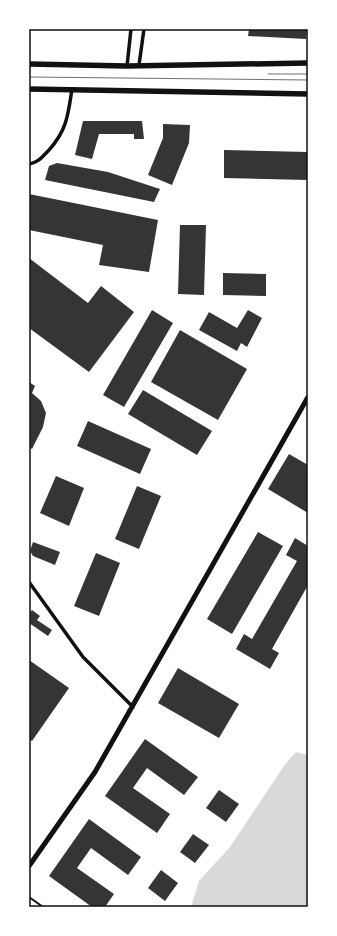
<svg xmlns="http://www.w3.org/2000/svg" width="337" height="936" viewBox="0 0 337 936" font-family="'PT Serif',serif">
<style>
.water{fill:#d9d9d9}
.building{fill:#353535}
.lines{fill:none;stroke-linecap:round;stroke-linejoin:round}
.service{stroke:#111;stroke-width:2}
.minor{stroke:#111;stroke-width:3.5}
.secondary{stroke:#111;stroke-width:5}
.primary{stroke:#111;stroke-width:5.5}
.tram{stroke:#707070;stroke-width:1}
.neatline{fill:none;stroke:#111;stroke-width:1.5}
</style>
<rect width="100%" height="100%" fill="#fff"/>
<!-- water -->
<polygon class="water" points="296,752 308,755 308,907 191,907 199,881 230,847 286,763"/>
<!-- building -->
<g class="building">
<polygon points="249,29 307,29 306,39 248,36"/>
<polygon points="83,121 142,121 144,139 134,139 134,134 99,134 92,159 75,155"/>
<polygon points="163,124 190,125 189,143 172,185 148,175 163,138"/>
<polygon points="224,150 308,152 308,180 224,178"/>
<polygon points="57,163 108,172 160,189 154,202 45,180 49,166"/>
<polygon points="29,194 158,220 149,272 99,265 103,245 29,230"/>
<polygon points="180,225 206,225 204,295 178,294"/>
<polygon points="29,258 88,303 101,286 134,312 89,372 29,328"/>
<polygon points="223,273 266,274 266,296 223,295"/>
<polygon points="152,310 173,323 124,407 103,395"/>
<polygon points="248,310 262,318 247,347 241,343 237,351 199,330 209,312 237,328"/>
<polygon points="180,330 247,369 218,420 151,382"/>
<polygon points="29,382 35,386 32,393 41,401 46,413 43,427 32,449 29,447"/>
<polygon points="143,390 212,431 197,455 128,414"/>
<polygon points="88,421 151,449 140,474 77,446"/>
<polygon points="289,454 308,465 308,513 268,489"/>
<polygon points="56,476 84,488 69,526 40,513"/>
<polygon points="137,486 161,496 139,549 115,539"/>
<polygon points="258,532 283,546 232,634 207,619"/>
<polygon points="295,538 308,546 308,585 272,649 279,653 270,669 236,649 244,634 252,639 297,561 286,555"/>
<polygon points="33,542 60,552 55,565 33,556 30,551"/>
<polygon points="96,553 120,563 99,616 74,606"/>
<polygon points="32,610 40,616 37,620 52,630 48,636 29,623 29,614"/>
<polygon points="29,660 69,688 32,741 29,739"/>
<polygon points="178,668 239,704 219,738 158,703"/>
<polygon points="145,739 198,777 184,795 147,768 133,788 170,814 157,833 105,796"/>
<polygon points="219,790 239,804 226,822 206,808"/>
<polygon points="89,819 141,857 128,875 91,848 77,868 114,894 105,907 92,907 49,876"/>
<polygon points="193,834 209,845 195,863 180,852"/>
<polygon points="161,870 178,883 165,901 148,888"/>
</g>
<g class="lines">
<!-- service -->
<polyline class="service" points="29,897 43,907"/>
<!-- minor -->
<g class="minor">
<polyline points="139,65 144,29"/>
<polyline points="127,66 131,29"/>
<path d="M29,164C39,162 42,157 49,150C67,130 68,115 72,89"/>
<polyline points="29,582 83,657 133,707"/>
</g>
<!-- secondary -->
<polyline class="secondary" points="29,866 95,772 308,397"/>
<!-- primary -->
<g class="primary">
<polyline points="29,64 127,66 308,63"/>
<polyline points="29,89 308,94"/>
</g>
<!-- tram -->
<g class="tram">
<polyline points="268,74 308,74"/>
<polyline points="29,77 308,80"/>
</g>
</g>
<!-- border -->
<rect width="337" height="936" fill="none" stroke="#ffffff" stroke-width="60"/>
<rect x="30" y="30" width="277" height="876" class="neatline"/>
</svg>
